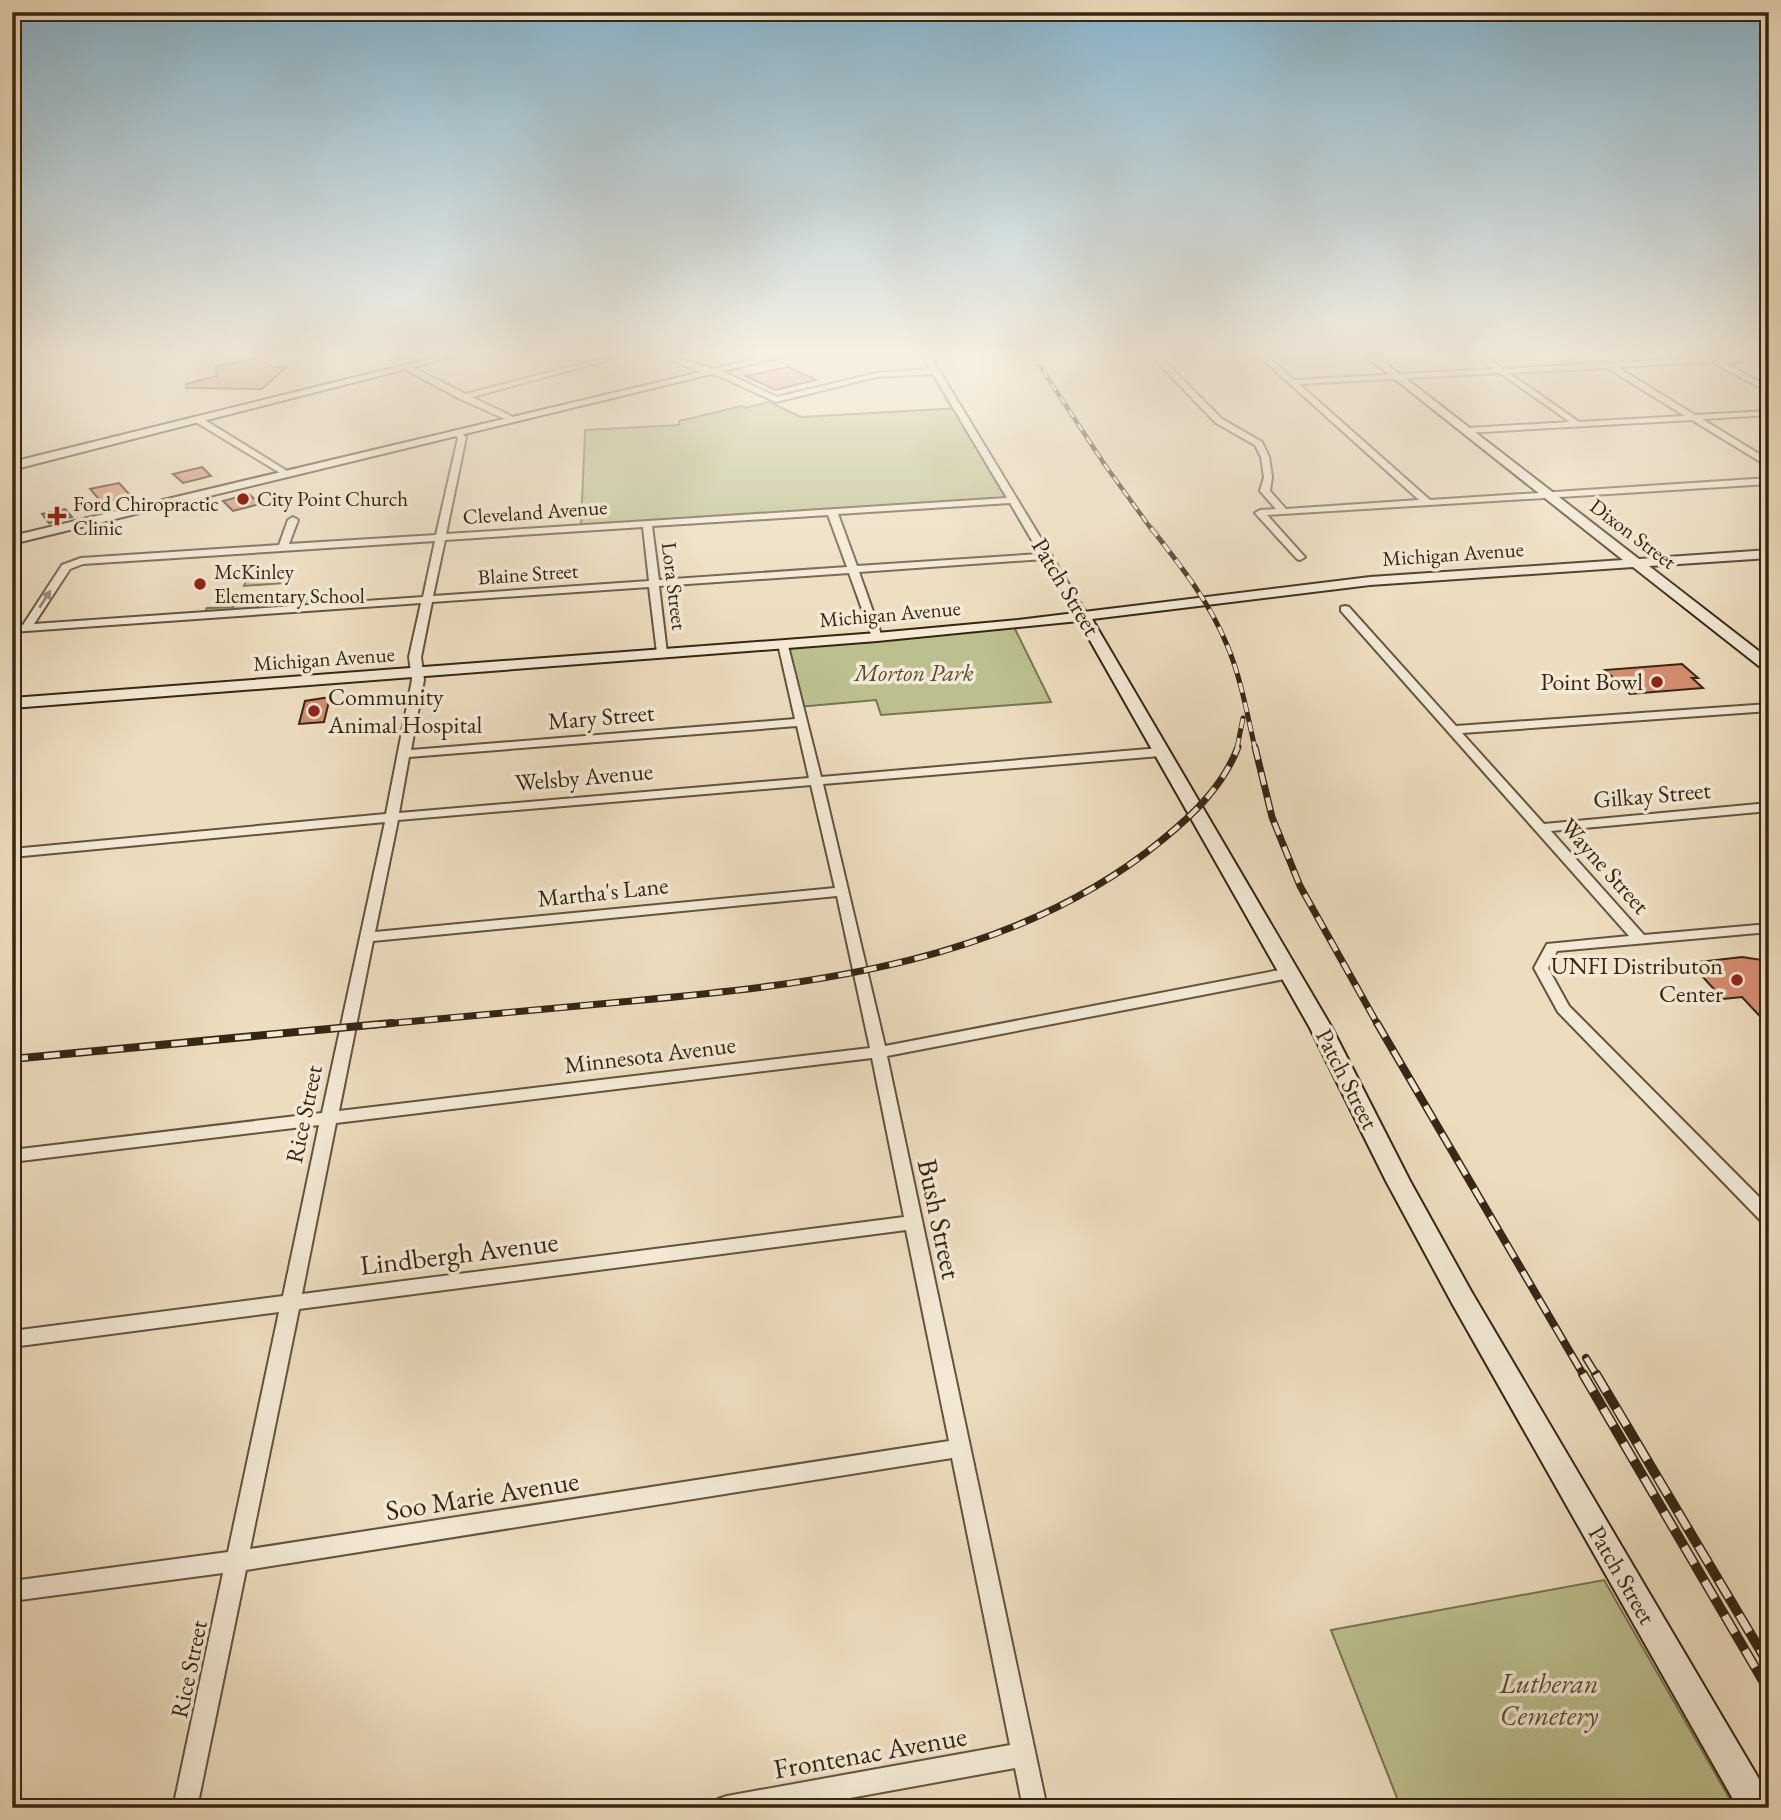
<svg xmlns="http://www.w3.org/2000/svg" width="1781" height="1820" viewBox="0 0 1781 1820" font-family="'EB Garamond',serif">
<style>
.green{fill:#bcc08f;stroke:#787351;stroke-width:2}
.building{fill:#d68d70;stroke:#352613;stroke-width:2}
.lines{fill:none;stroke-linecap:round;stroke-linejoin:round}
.street-casing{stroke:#63543e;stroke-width:4}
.secondary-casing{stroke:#352613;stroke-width:4}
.street{fill:#f3e9d5;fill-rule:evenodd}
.secondary{fill:#f3e9d5;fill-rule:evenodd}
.rail-far4-casing{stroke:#352613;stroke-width:4.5}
.rail-far3-casing{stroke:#352613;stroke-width:5}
.rail-far2-casing{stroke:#352613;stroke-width:7}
.rail-far1-casing{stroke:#352613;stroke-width:8}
.rail-casing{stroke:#352613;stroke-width:10}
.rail-far4{stroke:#f3e9d5;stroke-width:2.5;stroke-dasharray:8;stroke-linecap:butt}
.rail-far3{stroke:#f3e9d5;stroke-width:3.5;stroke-dasharray:10;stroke-linecap:butt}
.rail-far2{stroke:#f3e9d5;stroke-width:4.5;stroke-dasharray:13;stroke-linecap:butt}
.rail-far1{stroke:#f3e9d5;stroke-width:5;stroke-dasharray:16;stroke-linecap:butt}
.rail{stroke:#f3e9d5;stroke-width:7;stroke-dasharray:20;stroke-linecap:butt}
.oneway{fill:#948874}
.poi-dot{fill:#8f2418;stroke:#f3e9d5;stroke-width:2.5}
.labels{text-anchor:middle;stroke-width:7;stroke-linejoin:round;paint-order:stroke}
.far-poi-label{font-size:21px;fill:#352613;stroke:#f3e9d5;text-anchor:start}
.far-street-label{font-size:21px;fill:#352613;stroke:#f3e9d5}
.street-label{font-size:24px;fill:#352613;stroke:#f3e9d5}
.park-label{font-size:24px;font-style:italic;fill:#574c32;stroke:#f3e9d5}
.poi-label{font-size:24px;fill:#352613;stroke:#f3e9d5;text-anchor:end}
.near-street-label{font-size:28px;fill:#352613;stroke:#f3e9d5}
.near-park-label{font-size:28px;font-style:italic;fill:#574c32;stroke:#f3e9d5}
</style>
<rect width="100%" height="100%" fill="#edddbf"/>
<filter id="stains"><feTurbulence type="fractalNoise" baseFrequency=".00286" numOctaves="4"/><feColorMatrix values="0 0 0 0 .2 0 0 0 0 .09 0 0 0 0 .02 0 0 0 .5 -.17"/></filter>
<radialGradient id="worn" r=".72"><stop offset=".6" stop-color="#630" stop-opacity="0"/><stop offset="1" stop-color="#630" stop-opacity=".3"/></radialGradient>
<!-- green -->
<g class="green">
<polygon points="769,402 801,417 960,408 1013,500 647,523 581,525 585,430 679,425 679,421 741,406 746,408"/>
<polygon points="292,571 287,574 284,583 244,586 249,574"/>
<polygon points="313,596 310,605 204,613 207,608 233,607 234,604"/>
<polygon points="1013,625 1051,702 881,715 876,700 798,707 783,644"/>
<polygon points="1604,1580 1735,1808 1401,1808 1331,1630"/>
</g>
<!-- building -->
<g class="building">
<polygon points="260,358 272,367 286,367 262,389 186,388 186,384 217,376 216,366"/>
<polygon points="788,367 816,380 775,390 746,376"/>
<polygon points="202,467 211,476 183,483 173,474"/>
<polygon points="119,483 131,496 102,503 90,489"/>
<polygon points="249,494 260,504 233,511 223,501"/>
<polygon points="65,509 72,517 49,523 42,514"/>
<polygon points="1682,664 1698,678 1692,678 1703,688 1630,694 1605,670"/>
<polygon points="330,697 324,722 299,724 305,701"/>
<polygon points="1742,957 1769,961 1769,1026 1742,997 1723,999 1690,963"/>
</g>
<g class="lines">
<defs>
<g id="street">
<polygon points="607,357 619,357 472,397 515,418 516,420 512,422 460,399 401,367 408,365 466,394"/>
<path d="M664,357H674L724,372L777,397L876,373L930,369L923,357H931L1088,616L1083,619L1079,618L1044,559L859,572L882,637L877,640L872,637L849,573L659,586L667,653L662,656L657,653L649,587L432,602L421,657L424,680L411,750L795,719L778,644L779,642H787L821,777L1160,748L1166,752L1160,756L823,784L885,1046L1290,968L1297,973L1290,978L887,1056L1047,1808H1023L1015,1768L795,1808H715L718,1799L727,1796L1010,1745L952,1458L246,1570L197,1808H173L223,1573L12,1601V1581L228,1552L279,1312L12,1347V1331L283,1296L319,1125L12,1162V1150L322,1113L385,822L12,857V849L386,814L412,680L409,657L421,603L12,632V626L23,625L62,565L81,558L279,545L288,520L293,517L298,520L289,544L436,535L458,438L453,433L457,430L466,437L446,534L1007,498L933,374L876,377L776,402L719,376L700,372ZM1010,503L1040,554L857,566L838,514ZM828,515L847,567L659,580L652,526ZM643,527L649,581L433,596L445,540ZM435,541L423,597L34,624L70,569L83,564ZM797,726L809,778L399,813L409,757ZM811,785L835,888L375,932L398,820ZM837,896L870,1048L339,1111L373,941ZM872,1058L904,1217L302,1294L336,1123ZM906,1230L949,1441L250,1549L299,1309Z"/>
<path d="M1152,357H1160L1222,419L1262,442L1269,457L1272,477L1270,491L1286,509L1419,500L1260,357H1268L1294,380L1493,369L1477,357H1486L1503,369L1712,357H1769L1768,359L1723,362L1769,387V392L1712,362L1617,367L1695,415L1769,411V415L1702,419L1769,460V467L1692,420L1465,433V429L1468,428L1570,422L1500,373L1299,384L1430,500L1769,478V484L1267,515L1303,555L1305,557L1300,560L1297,559L1255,513L1260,510L1276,509L1260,491L1264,477L1261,457L1255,445L1216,423ZM1607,368L1685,416L1579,422L1509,373Z"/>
<polygon points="194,417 200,417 292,474 285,476 194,421"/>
<polygon points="1345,606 1349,607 1456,726 1769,704 1769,711 1462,733 1544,824 1769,803 1769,811 1551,831 1644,935 1769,924 1769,932 1557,951 1548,968 1569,1006 1769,1207 1769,1225 1763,1223 1558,1012 1534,968 1547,944 1629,936 1341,611 1341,607"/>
</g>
<g id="secondary">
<polygon points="437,357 453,357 12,470 12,462"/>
<polygon points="764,357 781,357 12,544 12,536"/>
<polygon points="1367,357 1378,357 1639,559 1769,550 1769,558 1649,566 1769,659 1769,672 1764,670 1633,567 1370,585 1092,619 1332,1028 1410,1181 1471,1291 1769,1796 1769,1808 1738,1808 1453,1305 1386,1181 1310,1028 1079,621 877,641 12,708 12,698 877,633 1018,620 1370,577 1623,560"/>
</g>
</defs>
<!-- street casing -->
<use href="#street" class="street-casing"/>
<!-- secondary casing -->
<use href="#secondary" class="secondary-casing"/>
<!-- street -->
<use href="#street" class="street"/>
<!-- secondary -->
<use href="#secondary" class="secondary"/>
<defs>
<polyline id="rail-far4" points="1034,357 1105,465 1152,530"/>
<g id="rail-far3">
<path d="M1151,528C1180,565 1209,601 1227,645C1241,678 1247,714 1255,748"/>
<polyline points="1237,748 1243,718"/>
</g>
<g id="rail-far2">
<polyline points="1255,747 1272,817 1300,886 1378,1025"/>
<path d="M373,1025C459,1017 546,1009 632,1001C816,984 1014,962 1162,840C1194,814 1223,786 1238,747"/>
</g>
<g id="rail-far1">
<polyline points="1377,1023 1584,1376"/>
<polyline points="12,1059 392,1023"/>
<polyline points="1586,1358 1597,1376"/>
</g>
<g id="rail">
<polyline points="1583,1374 1769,1691"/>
<polyline points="1596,1374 1769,1665"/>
</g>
</defs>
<!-- rail-far4 casing -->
<use href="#rail-far4" class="rail-far4-casing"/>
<!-- rail-far3 casing -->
<use href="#rail-far3" class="rail-far3-casing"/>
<!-- rail-far2 casing -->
<use href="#rail-far2" class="rail-far2-casing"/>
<!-- rail-far1 casing -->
<use href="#rail-far1" class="rail-far1-casing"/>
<!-- rail casing -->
<use href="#rail" class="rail-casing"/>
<!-- rail-far4 -->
<use href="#rail-far4" class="rail-far4"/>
<!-- rail-far3 -->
<use href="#rail-far3" class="rail-far3"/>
<!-- rail-far2 -->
<use href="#rail-far2" class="rail-far2"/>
<!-- rail-far1 -->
<use href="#rail-far1" class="rail-far1"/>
<!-- rail -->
<use href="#rail" class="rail"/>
</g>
<!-- one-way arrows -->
<defs><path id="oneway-solid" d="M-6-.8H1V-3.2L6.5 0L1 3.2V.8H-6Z" transform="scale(1.75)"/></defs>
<use class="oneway" href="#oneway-solid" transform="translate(45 599) rotate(-57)"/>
<!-- sky -->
<linearGradient id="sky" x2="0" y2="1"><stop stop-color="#89b7d1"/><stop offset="0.58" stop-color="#f7f0e2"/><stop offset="1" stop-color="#f7f0e2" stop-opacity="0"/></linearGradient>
<rect width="1781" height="612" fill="url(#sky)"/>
<!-- markers -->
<g class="poi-dot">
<circle cx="243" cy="499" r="7"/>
<path d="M53.5 505.5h7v7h7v7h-7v7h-7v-7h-7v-7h7z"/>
<circle cx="200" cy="584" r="7"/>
<circle cx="1657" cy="682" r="7"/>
<circle cx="314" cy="711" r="7"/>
<circle cx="1737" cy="980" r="7"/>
</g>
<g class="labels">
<!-- far-poi labels -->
<g class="far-poi-label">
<text x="257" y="506">City Point Church</text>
<text x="73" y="511">Ford Chiropractic<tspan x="73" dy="24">Clinic</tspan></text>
<text x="214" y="579">McKinley<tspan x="214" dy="24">Elementary School</tspan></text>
</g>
<!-- far-street labels -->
<g class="far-street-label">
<text transform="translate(535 512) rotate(-4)" y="7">Cleveland Avenue</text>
<text transform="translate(1633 534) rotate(37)" y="7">Dixon Street</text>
<text transform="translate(1453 554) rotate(-4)" y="7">Michigan Avenue</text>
<text transform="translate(528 574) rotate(-4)" y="7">Blaine Street</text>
<text transform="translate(674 586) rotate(83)" y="7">Lora Street</text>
<text transform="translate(890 614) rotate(-5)" y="7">Michigan Avenue</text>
<text transform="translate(324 659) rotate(-4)" y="7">Michigan Avenue</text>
</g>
<!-- street labels -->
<g class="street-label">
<text transform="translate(1066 587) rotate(59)" y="8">Patch Street</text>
<text transform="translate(601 717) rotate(-5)" y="8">Mary Street</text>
<text transform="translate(584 777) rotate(-5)" y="8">Welsby Avenue</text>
<text transform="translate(1652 795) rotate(-5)" y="8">Gilkay Street</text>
<text transform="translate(1605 866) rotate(48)" y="8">Wayne Street</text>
<text transform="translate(603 892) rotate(-6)" y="8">Martha's Lane</text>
<text transform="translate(650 1055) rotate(-7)" y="8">Minnesota Avenue</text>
<text transform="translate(1347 1079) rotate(63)" y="8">Patch Street</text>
<text transform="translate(304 1114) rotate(-78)" y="8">Rice Street</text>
<text transform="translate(1622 1575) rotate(60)" y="8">Patch Street</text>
<text transform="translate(189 1669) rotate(-78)" y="8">Rice Street</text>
</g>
<!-- park labels -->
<g class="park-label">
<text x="914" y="681">Morton Park</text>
</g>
<!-- poi labels -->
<g class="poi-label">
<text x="1643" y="690">Point Bowl</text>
<text x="328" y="705" text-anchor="start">Community<tspan x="328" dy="28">Animal Hospital</tspan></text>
<text x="1723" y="974">UNFI Distributon<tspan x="1723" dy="28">Center</tspan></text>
</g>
<!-- near-street labels -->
<g class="near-street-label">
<text transform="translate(940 1219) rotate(78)" y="10">Bush Street</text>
<text transform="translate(459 1253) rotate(-7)" y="10">Lindbergh Avenue</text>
<text transform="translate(482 1495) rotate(-9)" y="10">Soo Marie Avenue</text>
<text transform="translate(870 1752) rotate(-10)" y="10">Frontenac Avenue</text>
</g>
<!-- near-park labels -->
<g class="near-park-label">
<text x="1549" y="1693">Lutheran<tspan x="1549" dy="32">Cemetery</tspan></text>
</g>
</g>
<!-- margin -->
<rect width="1781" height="1820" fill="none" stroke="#edddbf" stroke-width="42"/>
<rect x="14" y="14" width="1753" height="1792" fill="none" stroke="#352613" stroke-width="3.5"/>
<rect x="21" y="21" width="1739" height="1778" fill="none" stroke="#352613" stroke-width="2"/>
<rect width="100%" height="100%" filter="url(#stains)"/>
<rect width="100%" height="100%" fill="url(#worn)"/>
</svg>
